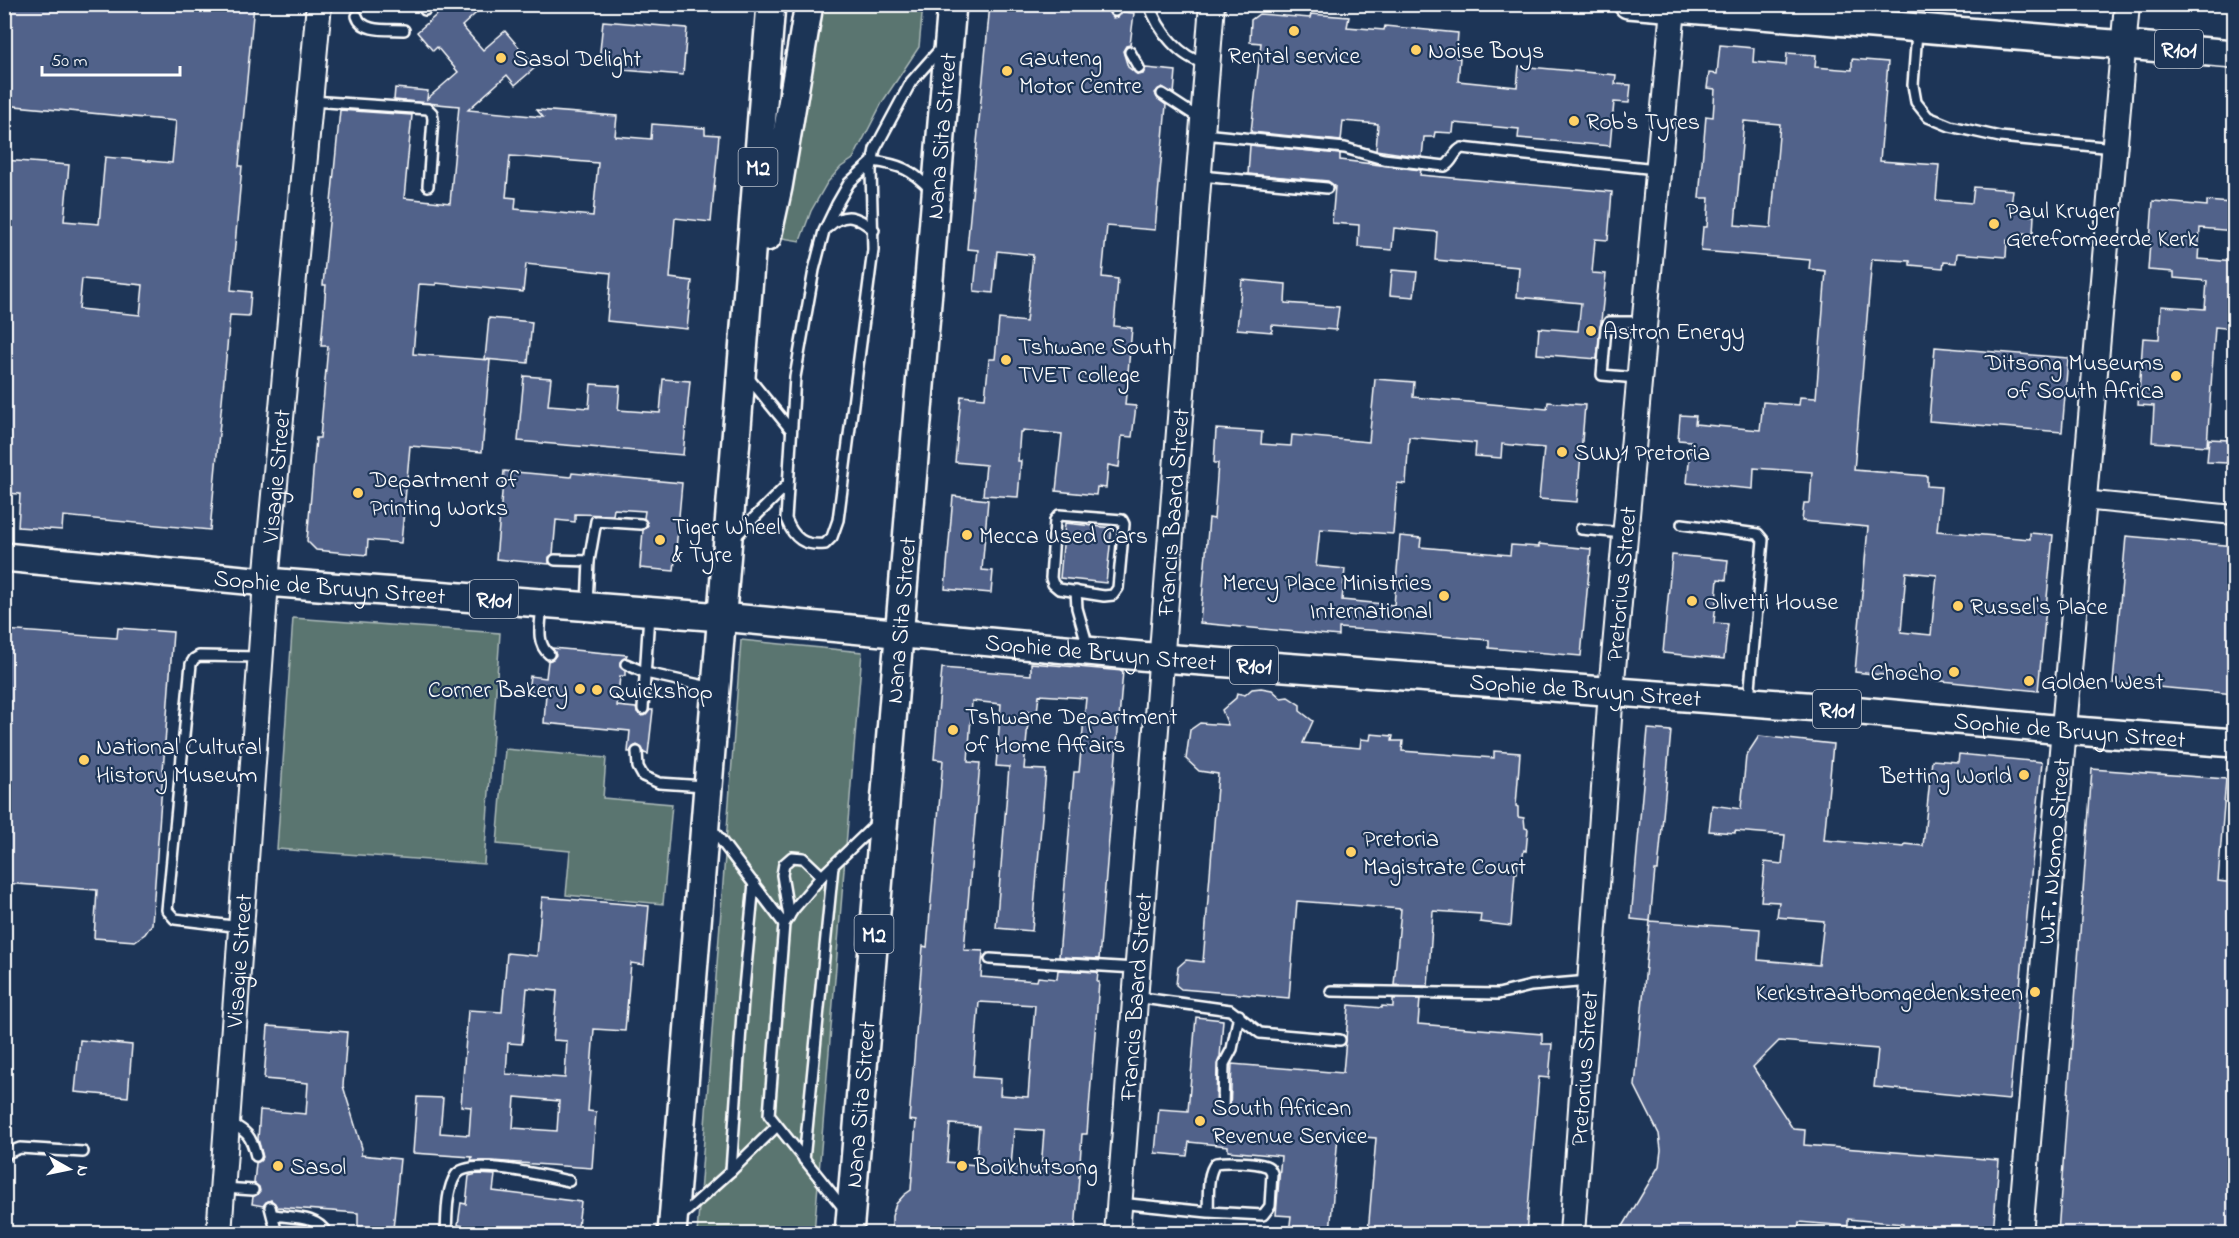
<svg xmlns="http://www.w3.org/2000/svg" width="2239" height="1238" viewBox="0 0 2239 1238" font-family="'Indie Flower',sans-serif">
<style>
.green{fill:#5a7470;stroke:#acbab8;stroke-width:1.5}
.building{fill:#51628a;stroke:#fff;stroke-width:1.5;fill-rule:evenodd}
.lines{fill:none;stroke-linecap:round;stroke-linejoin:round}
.lane-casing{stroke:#fff;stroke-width:14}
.street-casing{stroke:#fff;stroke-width:22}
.secondary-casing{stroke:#fff;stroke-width:28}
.primary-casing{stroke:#fff;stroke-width:32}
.lane{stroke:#1d3557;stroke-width:9}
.street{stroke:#1d3557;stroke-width:18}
.secondary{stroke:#1d3557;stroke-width:24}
.primary{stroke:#1d3557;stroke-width:27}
.poi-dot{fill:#ffd166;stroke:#1d3557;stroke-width:2}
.labels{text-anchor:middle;stroke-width:4.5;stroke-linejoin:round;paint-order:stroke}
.shield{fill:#1d3557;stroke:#bbc2cd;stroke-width:1.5}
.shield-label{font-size:22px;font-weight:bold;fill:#fff}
.poi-label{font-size:24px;fill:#fff;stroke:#1d3557;text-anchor:start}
.street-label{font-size:24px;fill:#fff;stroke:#1d3557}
</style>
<rect width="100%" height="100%" fill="#1d3557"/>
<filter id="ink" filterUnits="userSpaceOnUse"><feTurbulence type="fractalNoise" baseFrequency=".0167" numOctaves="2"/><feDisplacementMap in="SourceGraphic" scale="12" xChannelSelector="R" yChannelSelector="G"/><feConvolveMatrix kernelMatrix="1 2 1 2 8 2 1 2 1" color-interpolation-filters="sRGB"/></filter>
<g filter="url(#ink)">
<!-- green -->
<g class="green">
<polygon points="822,5 923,5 919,47 883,101 853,159 841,167 827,183 811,211 800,241 776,237"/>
<polygon points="293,618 500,633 484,864 277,849"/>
<polygon points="741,640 862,652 814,1233 697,1234"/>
<polygon points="505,749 606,758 603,798 672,804 663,904 566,895 570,851 497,844"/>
</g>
<!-- building -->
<g class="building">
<path d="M4,4H254L239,166H242L231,290L251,292L249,316L230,315L210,530L63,516L62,530L18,527L20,494L4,493V160L69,165L64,221L99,224L105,157L172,163L176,121L4,105ZM82,279L143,285L140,315L79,309Z"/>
<path d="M449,4H486L462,26L483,50L505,31L536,67L515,85L507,75L468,110L543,117L537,110L617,116L615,136L651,139L652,124L705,128V134L719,135L711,222L675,218L670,278L692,281L687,329L607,321L611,273L526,264L523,292L436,283V285L419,284L413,354L490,360L482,452L410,446L401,543L368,540L367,555L316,550L307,541L316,438H320L328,346H321L326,285H323L340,110L412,115L404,198L450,203L459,106L394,100L395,88L428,91L427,99L458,72L437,47L433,51L417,32ZM510,156L598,163L593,216L515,209L516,198L506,197Z"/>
<polygon points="990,4 1064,6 1064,4 1088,4 1088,9 1108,11 1113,18 1118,17 1122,12 1134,13 1130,45 1126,46 1123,51 1128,67 1138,75 1143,74 1146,68 1176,71 1174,94 1162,87 1155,93 1158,99 1166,105 1155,230 1107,226 1102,277 1118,279 1114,326 1132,328 1125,405 1136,406 1132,437 1122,436 1119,467 1108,465 1106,488 1097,487 1096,495 1056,491 1062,434 1023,430 1023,432 1020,432 1018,461 1021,461 1018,497 983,495 986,465 955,462 961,396 985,398 989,359 995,359 999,319 1026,322 1033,255 997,251 993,293 974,291 978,250 967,249"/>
<polygon points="1259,14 1310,18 1311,14 1349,17 1347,27 1384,30 1385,26 1458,33 1456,58 1460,58 1458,81 1517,87 1519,66 1616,75 1615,84 1631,85 1629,103 1614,102 1610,146 1518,138 1519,129 1454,123 1453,133 1435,132 1434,137 1424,137 1422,157 1376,150 1378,124 1343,121 1341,141 1251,132 1261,43 1250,42 1251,20"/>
<polygon points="603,21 687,28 683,75 623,70 623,63 599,61"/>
<path d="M1720,45L1754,48L1753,62L1786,65L1787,53L1816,55L1815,67L1852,70V59L1888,62L1880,161L1939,165L1936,200L1972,203L1974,187L2013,190L2011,206L2026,207L2025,215L2034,216L2033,234L2023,233V241L2007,240L2006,257L1957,253L1956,263L1944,262L1943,268L1910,265V261L1872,259L1854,470L1927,476V486L1941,487L1937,531L2030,539V533L2053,535L2038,691L1855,672L1868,527L1802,521L1804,503H1810L1812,472L1754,468L1753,489L1687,483L1691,441L1678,440L1680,415L1696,416L1695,424L1760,430L1763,402L1799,405L1800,397L1816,398L1826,271L1809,269L1810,260L1701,251L1703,227H1707L1709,198H1699L1706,116L1713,117L1715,89L1707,88L1709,73L1717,74ZM1744,121L1780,124L1771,228L1735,225ZM1906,572L1937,575L1931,635L1901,632Z"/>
<polygon points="1250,145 1340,154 1340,160 1421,170 1420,175 1612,192 1608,240 1595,239 1592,273 1606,274 1597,359 1537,354 1539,328 1578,331 1581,303 1517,297 1519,267 1435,260 1437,232 1394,228 1392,250 1358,247 1359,225 1332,223 1335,186 1328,181 1248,174"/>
<polygon points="2153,201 2207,206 2207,201 2231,203 2231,205 2235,206 2235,231 2200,228 2198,259 2235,262 2235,329 2215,327 2207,446 2152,442 2154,406 2138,405 2143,338 2159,339 2161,306 2205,309 2207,281 2174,278 2174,272 2148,270"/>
<polygon points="1392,270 1417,272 1414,297 1390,295"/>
<polygon points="1242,280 1286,284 1285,303 1339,307 1336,330 1272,325 1272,332 1237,329"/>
<polygon points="489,318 532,322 528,363 485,359"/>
<polygon points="1935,347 2068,358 2062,432 1929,421"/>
<polygon points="524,376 551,378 548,405 589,408 591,384 620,386 618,410 660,413 663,379 690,381 683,455 518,441"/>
<polygon points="1375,379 1414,382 1413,397 1547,409 1548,402 1585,405 1577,502 1539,499 1544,448 1502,444 1501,458 1475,456 1476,443 1409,437 1406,484 1397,483 1393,534 1320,529 1316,566 1345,569 1342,600 1394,605 1400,536 1421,538 1420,547 1510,555 1511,545 1539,547 1539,544 1591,549 1581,656 1489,648 1489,640 1382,631 1339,628 1339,636 1200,623 1209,518 1214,519 1218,463 1214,463 1216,429 1262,432 1261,444 1291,446 1292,435 1369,442"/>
<polygon points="2209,439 2229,440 2227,463 2207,462"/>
<polygon points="504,471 571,477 572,473 682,483 674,571 640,568 643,530 648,525 644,518 645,511 614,509 613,515 575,514 575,522 556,520 553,554 549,557 549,564 496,559"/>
<polygon points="953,496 988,500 982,570 993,571 991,593 945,589"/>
<polygon points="1065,523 1112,528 1106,583 1060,578"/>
<polygon points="2126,536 2235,546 2235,694 2113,683"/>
<polygon points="1672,555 1728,560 1726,580 1718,579 1714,623 1728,624 1724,659 1663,653"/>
<polygon points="118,628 173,632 152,924 145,934 135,941 94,938 97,890 4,883 4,630 117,638"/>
<polygon points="552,648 627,655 626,657 620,662 620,667 625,671 625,676 620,676 617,706 636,708 637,712 642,716 646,715 650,710 653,710 648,754 644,753 642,748 637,745 633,747 630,752 628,752 630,731 544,723 546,693 528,691 530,676 546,678 548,661 553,659 556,655"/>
<path d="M1031,663L1123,671L1099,959L1059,957L1074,772H1079L1086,698L1039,695L1037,712L1029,711L1024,769L1046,770L1032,931L996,928L1009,767L996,766L1001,704L972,701L968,762L980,763L964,950L983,951L981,977L1037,981L1038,977L1057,979L1058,970L1098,972L1097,982H1099L1087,1134H1082L1075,1233H892V1216L896,1204L904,1195L911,1190L916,1121L909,1120L923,946L927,947L943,760L934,759L942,668L1031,675ZM979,1002L1035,1005L1028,1097L1000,1095L1001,1079L973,1077ZM950,1124L979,1126L976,1165L947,1162ZM1014,1129L1044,1131L1041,1169L1011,1167Z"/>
<polygon points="1261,688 1272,690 1281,698 1288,697 1300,705 1300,711 1313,721 1303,743 1360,748 1361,739 1370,740 1371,734 1393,736 1392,741 1403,741 1402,751 1494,758 1494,751 1520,753 1516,806 1518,807 1518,817 1524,818 1525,828 1528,829 1526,851 1524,850 1522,861 1518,861 1517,873 1515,873 1511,926 1480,922 1481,914 1433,911 1428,986 1394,985 1401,909 1297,901 1289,998 1181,989 1176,985 1178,967 1186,960 1203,962 1218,774 1199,771 1186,759 1190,730 1200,723 1228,725 1222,710 1236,698 1237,693 1245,695 1252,689"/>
<polygon points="1648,729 1671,731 1658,870 1655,870 1650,921 1631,919"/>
<polygon points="1759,736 1833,744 1824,840 1904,847 1905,844 1923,846 1932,760 1958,762 1959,754 2042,762 2009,1100 1874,1087 1878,1049 1779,1041 1753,1067 1793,1129 1805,1130 1804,1145 1999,1160 1993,1233 1903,1233 1903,1224 1848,1219 1848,1226 1799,1222 1798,1233 1619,1233 1659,1166 1661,1150 1659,1134 1635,1086 1650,921 1760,929 1758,960 1819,965 1824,921 1777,917 1779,902 1761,901 1765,862 1782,864 1785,835 1735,831 1735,833 1709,831 1712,805 1741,809 1746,756"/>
<polygon points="2092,769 2226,779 2218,881 2235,883 2235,1233 2058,1233"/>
<path d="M542,897L649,906L644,965L631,963L625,1031L594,1029L588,1111L596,1112L592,1168L492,1161H471L472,1157L413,1153L417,1097L443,1098L440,1133L469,1135L471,1107L461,1106L468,1010L502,1012L507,953L537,956ZM527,988L557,991L553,1040L567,1041L565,1078L506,1074L508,1043L522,1044ZM515,1097L559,1101L557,1131L513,1128Z"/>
<polygon points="1393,999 1420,999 1418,1024 1542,1034 1542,1044 1552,1044 1549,1078 1539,1077 1526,1233 1368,1233 1376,1138 1338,1135 1330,1233 1289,1233 1291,1216 1276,1215 1281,1156 1228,1151 1228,1146 1189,1142 1187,1156 1155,1153 1159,1109 1188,1111 1196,1017 1223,1020 1220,1057 1217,1064 1216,1109 1219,1114 1223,1116 1230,1110 1232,1064 1343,1073 1349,1005 1382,1008 1382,1006 1393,1007"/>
<polygon points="268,1026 347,1032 343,1086 362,1148 361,1155 400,1159 393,1229 358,1226 358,1213 277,1207 271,1200 266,1202 263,1206 252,1204 253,1197 260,1191 259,1187 254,1183 256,1163 260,1161 263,1157 258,1139 260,1110 306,1114 308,1083 264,1079"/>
<polygon points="80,1040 132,1045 128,1097 75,1092"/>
<polygon points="477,1174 495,1175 493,1191 581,1202 577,1233 468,1233 469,1227 458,1225 461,1203 466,1204 469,1176"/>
</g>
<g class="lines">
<defs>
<g id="lane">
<polyline points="421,4 425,10"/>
<path d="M1149,4C1158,31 1180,58 1207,64"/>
<polyline points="1115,11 1116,4"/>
<path d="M357,16C362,33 389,29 404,30"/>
<polyline points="1917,32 1913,85 1916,102 1928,117 1950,126 2000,137 2114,148"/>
<polyline points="1130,52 1139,68"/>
<polyline points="1162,94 1202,120"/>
<polyline points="311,101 428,109 432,113 433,119 428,186"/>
<path d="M1203,134L1345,148L1383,159L1445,166C1453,162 1454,151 1462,148L1656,169"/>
<polyline points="1201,176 1327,188"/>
<path d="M930,189C911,169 900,165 873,161L849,183L837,204L824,231L814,270L795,377L786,519C794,539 804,546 825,544L832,537L838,520L873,250L871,170L875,149L911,82L942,47"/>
<path d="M828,227C845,211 857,216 874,230"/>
<polyline points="747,376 791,430"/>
<polyline points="1637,378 1602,375 1606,328 1609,322 1644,322"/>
<polygon points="1059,515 1122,520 1124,524 1118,588 1113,595 1104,596 1059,589 1053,584 1051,578 1055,520"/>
<polyline points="1682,524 1758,534 1763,540 1749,699"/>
<polyline points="1581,529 1623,533"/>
<polyline points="734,538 787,485"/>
<polyline points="555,560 589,561"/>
<polyline points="1076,591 1077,608 1088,647"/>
<path d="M542,605C541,622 535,643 549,654"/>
<polyline points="587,605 589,561 596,521 641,524"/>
<polyline points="626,664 646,673 713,688"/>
<polyline points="643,709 649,614"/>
<polyline points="637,752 638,767 643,776 659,783 704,786"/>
<polyline points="710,826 784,924"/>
<polyline points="789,917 782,875 784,864 792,857 803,858 822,876"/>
<polyline points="241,927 175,919 167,910 191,664 194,659 199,656 260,657"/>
<polyline points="990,959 1135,968"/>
<polyline points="1331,991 1498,994 1531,986 1589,981"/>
<polyline points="1135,997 1230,1010 1260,1033 1340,1040"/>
<polyline points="1223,1109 1224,1064 1232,1049 1239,1015"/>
<path d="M229,1122C247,1132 251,1135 256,1156"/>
<polyline points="4,1158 7,1153 20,1148 83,1152"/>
<polyline points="804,1160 833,866"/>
<polyline points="731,1171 743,999 754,883"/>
<polyline points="224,1188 253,1190"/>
<path d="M1119,1203L1208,1212L1263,1215L1270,1206L1272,1173C1270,1169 1270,1167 1266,1166C1256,1162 1226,1161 1216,1163C1206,1174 1209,1198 1208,1212"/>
<polyline points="270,1207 277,1234"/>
<polyline points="845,1210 769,1115 784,924 793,910 822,876 877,823"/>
<path d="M274,1215C292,1218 317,1215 327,1234"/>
<polyline points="680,1217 731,1171 777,1126"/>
<path d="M446,1234C447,1215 446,1190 456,1175C469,1156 548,1177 569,1181"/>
</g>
<polyline id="street" points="2083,500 2234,515"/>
<g id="secondary">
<path id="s1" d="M219,1234L266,582L319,4"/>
<path id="s2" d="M1117,1234L1212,4"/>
<path id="s3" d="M1572,1234L1611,691L1673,8"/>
<path id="s4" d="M2020,1234L2127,4"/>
</g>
<g id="primary">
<polyline points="1628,4 2234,54"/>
<polyline points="767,237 778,187 809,4"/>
<path id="s5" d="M4,557L266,582L721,617L1162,658L1819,707L2063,730L2234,743"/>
<polyline points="672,1234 771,4"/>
<path id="s6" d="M849,1234L952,4"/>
</g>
</defs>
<!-- lane casing -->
<use href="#lane" class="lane-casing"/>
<!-- street casing -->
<use href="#street" class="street-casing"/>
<!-- secondary casing -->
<use href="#secondary" class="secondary-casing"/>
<!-- primary casing -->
<use href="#primary" class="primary-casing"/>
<!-- lane -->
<use href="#lane" class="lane"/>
<!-- street -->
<use href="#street" class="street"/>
<!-- secondary -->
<use href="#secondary" class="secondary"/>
<!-- primary -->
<use href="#primary" class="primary"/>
</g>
</g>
<!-- markers -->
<g class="poi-dot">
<circle cx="1294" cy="31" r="6"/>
<circle cx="1416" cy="50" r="6"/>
<circle cx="501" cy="58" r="6"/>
<circle cx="1007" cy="71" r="6"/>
<circle cx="1574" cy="121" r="6"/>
<circle cx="1994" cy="224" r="6"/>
<circle cx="1591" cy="331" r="6"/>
<circle cx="1006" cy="360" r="6"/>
<circle cx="2176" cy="376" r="6"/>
<circle cx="1562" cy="452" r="6"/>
<circle cx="358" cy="493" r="6"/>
<circle cx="967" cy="535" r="6"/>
<circle cx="660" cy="540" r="6"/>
<circle cx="1444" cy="596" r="6"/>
<circle cx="1692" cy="601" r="6"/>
<circle cx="1958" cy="606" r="6"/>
<circle cx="1954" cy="672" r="6"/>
<circle cx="2029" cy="681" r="6"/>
<circle cx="580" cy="689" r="6"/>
<circle cx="597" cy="690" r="6"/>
<circle cx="953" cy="730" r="6"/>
<circle cx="84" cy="760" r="6"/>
<circle cx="2024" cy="775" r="6"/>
<circle cx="1351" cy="852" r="6"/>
<circle cx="2035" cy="992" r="6"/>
<circle cx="1200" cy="1121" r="6"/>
<circle cx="278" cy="1166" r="6"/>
<circle cx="962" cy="1166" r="6"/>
</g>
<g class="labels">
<!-- shield labels -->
<g class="shield">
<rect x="2155" y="30" width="48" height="38" rx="4.5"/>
<rect x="738.5" y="148" width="39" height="38" rx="4.5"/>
<rect x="470" y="580" width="48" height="38" rx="4.5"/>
<rect x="1230" y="646" width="48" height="38" rx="4.5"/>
<rect x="1813" y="690" width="48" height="38" rx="4.5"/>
<rect x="854.5" y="915" width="39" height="38" rx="4.5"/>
</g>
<g class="shield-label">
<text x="2179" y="57">R101</text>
<text x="758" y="175">M2</text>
<text x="494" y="607">R101</text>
<text x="1254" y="673">R101</text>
<text x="1837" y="717">R101</text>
<text x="874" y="942">M2</text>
</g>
<!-- poi labels -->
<g class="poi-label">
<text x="1428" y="58">Noise Boys</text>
<text x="1294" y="63" text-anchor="middle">Rental service</text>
<text x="1019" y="65">Gauteng<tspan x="1019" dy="28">Motor Centre</tspan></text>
<text x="513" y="66">Sasol Delight</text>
<text x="1586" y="129">Rob's Tyres</text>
<text x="2006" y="218">Paul Kruger<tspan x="2006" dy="28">Gereformeerde Kerk</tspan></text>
<text x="1603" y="339">Astron Energy</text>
<text x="1018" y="354">Tshwane South<tspan x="1018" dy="28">TVET college</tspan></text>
<text x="2164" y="370" text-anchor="end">Ditsong Museums<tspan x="2164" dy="28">of South Africa</tspan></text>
<text x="1574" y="460">SUN1 Pretoria</text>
<text x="370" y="487">Department of<tspan x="370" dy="28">Printing Works</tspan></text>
<text x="672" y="534">Tiger Wheel<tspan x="672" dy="28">&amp; Tyre</tspan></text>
<text x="979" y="543">Mecca Used Cars</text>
<text x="1432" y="590" text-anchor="end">Mercy Place Ministries<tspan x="1432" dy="28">International</tspan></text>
<text x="1704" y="609">Olivetti House</text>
<text x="1970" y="614">Russel's Place</text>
<text x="1942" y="680" text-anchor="end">Chocho</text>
<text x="2041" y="689">Golden West</text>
<text x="568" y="697" text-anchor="end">Corner Bakery</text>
<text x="609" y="698">Quickshop</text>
<text x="965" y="724">Tshwane Department<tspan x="965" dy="28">of Home Affairs</tspan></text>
<text x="96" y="754">National Cultural<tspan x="96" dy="28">History Museum</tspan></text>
<text x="2012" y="783" text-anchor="end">Betting World</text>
<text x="1363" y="846">Pretoria<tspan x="1363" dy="28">Magistrate Court</tspan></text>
<text x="2023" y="1000" text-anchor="end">Kerkstraatbomgedenksteen</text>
<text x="1212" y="1115">South African<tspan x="1212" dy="28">Revenue Service</tspan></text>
<text x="290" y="1174">Sasol</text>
<text x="974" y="1174">Boikhutsong</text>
</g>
<!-- street labels -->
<g class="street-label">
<text dy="8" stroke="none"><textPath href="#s6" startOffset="1102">Nana Sita Street</textPath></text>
<text dy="8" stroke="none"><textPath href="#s1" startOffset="760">Visagie Street</textPath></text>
<text dy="8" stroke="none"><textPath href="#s2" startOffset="724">Francis Baard Street</textPath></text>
<text dy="8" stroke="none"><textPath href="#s3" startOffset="652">Pretorius Street</textPath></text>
<text dy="8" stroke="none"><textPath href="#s5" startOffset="327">Sophie de Bruyn Street</textPath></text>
<text dy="8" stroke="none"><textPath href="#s6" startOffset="616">Nana Sita Street</textPath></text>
<text dy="8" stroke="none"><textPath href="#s5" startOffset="1101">Sophie de Bruyn Street</textPath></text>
<text dy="8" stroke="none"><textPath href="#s5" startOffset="1587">Sophie de Bruyn Street</textPath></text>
<text dy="8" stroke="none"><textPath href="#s5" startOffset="2073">Sophie de Bruyn Street</textPath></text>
<text dy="8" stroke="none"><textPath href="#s4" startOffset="384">W.F. Nkomo Street</textPath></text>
<text dy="8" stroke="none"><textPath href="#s1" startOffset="274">Visagie Street</textPath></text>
<text dy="8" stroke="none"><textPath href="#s2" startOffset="238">Francis Baard Street</textPath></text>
<text dy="8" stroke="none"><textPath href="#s3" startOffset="166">Pretorius Street</textPath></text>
<text dy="8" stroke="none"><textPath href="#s6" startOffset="130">Nana Sita Street</textPath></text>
</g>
</g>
<!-- margin -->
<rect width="2239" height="1238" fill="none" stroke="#1d3557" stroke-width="24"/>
<rect x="12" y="12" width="2215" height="1214" fill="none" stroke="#fff" stroke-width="2" filter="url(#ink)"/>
<!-- north arrow -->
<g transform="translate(69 1169) rotate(99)" stroke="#1d3557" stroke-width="4.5" paint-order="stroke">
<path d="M0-4.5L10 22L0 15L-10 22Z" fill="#ffffff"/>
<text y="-9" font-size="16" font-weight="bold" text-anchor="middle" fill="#ffffff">N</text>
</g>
<!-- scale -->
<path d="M42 66v9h138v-9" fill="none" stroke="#ffffff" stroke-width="3"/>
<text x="51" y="66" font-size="18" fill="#ffffff" stroke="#1d3557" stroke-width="4.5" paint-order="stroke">50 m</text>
</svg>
